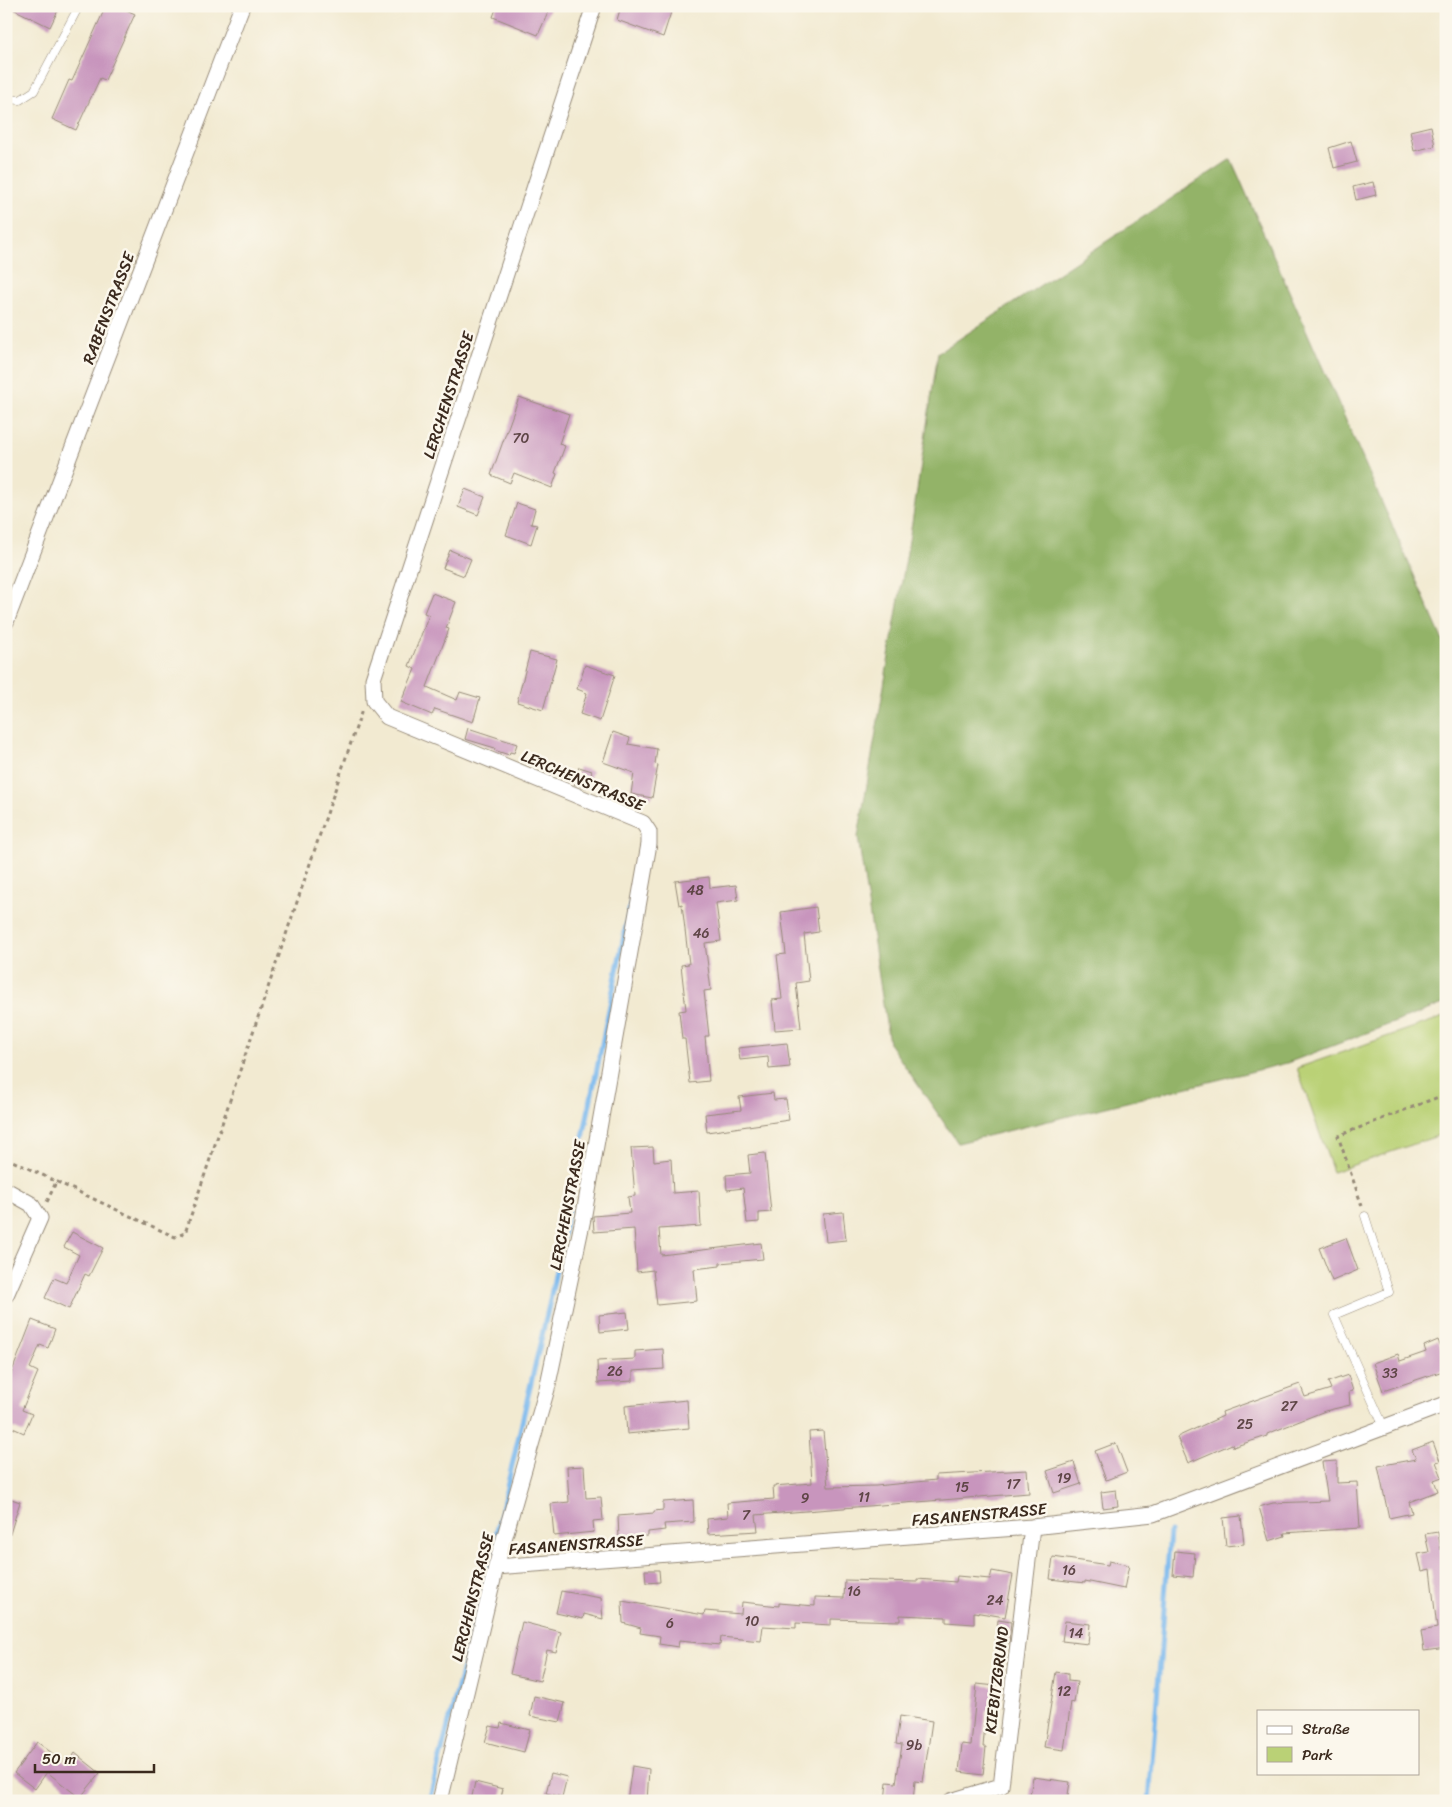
<svg xmlns="http://www.w3.org/2000/svg" width="1452" height="1807" viewBox="0 0 1452 1807" font-family="Sriracha,sans-serif">
<style>
.green{fill:#bad176;stroke:#7a7e4a}
.forest{fill:#93b367;stroke:#676e42}
.lines{fill:none;stroke-linecap:round;stroke-linejoin:round}
.stream{stroke:#7bb9ee;stroke-width:5}
.building{fill:#c895bd}
.service-casing{stroke:#968a78;stroke-width:9}
.minor-casing{stroke:#968a78;stroke-width:17}
.path{stroke:#968a78;stroke-width:3;stroke-dasharray:4 4;stroke-linecap:butt}
.service{stroke:#fff;stroke-width:8}
.minor{stroke:#fff;stroke-width:15}
.labels{text-anchor:middle;stroke-width:5;stroke-linejoin:round;paint-order:stroke}
.number-label{font-size:14px;fill:#5e4546}
.street-label{font-size:16px;fill:#3b2a1e;stroke:#fbf7ec}
</style>
<rect width="100%" height="100%" fill="#fbf7ec"/>
<filter id="ink" filterUnits="userSpaceOnUse"><feTurbulence type="fractalNoise" baseFrequency=".02" numOctaves="2"/><feDisplacementMap in="SourceGraphic" scale="10" xChannelSelector="R" yChannelSelector="G"/><feConvolveMatrix kernelMatrix="1 2 1 2 8 2 1 2 1" color-interpolation-filters="sRGB"/></filter>
<filter id="wash" filterUnits="userSpaceOnUse"><feTurbulence type="fractalNoise" baseFrequency=".0096" numOctaves="4" result="noise"/><feDisplacementMap in="SourceGraphic" scale="20" xChannelSelector="R" yChannelSelector="G"/><feGaussianBlur stdDeviation="1.12" result="paint"/><feColorMatrix in="noise" values="0 0 0 0 0 0 0 0 0 0 0 0 0 0 0 0 0 1.4 0 .05"/><feComposite in="paint" operator="in"/></filter>
<g filter="url(#wash)">
<rect width="100%" height="100%" fill="#f2ead1"/>
<!-- green -->
<polygon class="green" points="1446,1016 1446,1133 1333,1172 1297,1068"/>
<!-- forest -->
<polygon class="forest" points="1231,159 1446,648 1446,1003 1287,1063 958,1143 889,1043 858,837 912,523 938,353"/>
<g class="lines">
<!-- stream -->
<g class="stream">
<polyline points="429,1801 487,1574 549,1305 638,867"/>
<polyline points="1149,1801 1170,1532"/>
</g>
</g>
<g id="blocks">
<!-- building -->
<g class="building">
<polygon points="7,6 60,6 50,27"/>
<polygon points="106,6 118,6 135,14 105,80 100,78 76,130 52,119 69,80 72,81"/>
<polygon points="497,6 551,6 538,35 493,17"/>
<polygon points="621,6 673,6 663,37 617,20"/>
<polygon points="1431,126 1435,146 1414,151 1410,131"/>
<polygon points="1351,141 1357,162 1334,168 1329,148"/>
<polygon points="1373,182 1376,195 1356,200 1353,187"/>
<polygon points="519,397 569,414 559,444 565,446 555,473 557,474 552,488 514,473 510,483 491,475"/>
<polygon points="465,489 485,497 478,515 458,507"/>
<polygon points="517,503 535,509 531,524 537,525 531,544 506,535"/>
<polygon points="450,550 471,559 464,576 443,568"/>
<polygon points="432,593 456,602 446,628 449,629 427,687 457,700 460,692 480,698 473,722 435,709 432,715 401,702 415,669 409,666 429,615 424,613"/>
<polygon points="530,652 557,659 543,710 517,702"/>
<polygon points="585,665 615,675 600,721 580,714 587,693 577,689"/>
<polygon points="468,728 517,744 514,753 510,752 509,755 494,750 495,748 465,739"/>
<polygon points="613,732 630,738 628,744 657,749 655,764 658,765 652,798 631,794 634,773 603,762"/>
<polygon points="579,767 592,771 587,788 574,784"/>
<polygon points="709,877 710,888 736,885 738,900 716,903 721,941 705,943 711,990 704,991 709,1036 705,1036 709,1081 690,1083 685,1039 682,1039 679,1011 686,1010 681,965 689,964 682,904 679,905 675,881"/>
<polygon points="816,907 819,932 804,934 809,981 796,983 801,1028 775,1030 772,1000 782,999 777,955 786,954 781,912"/>
<polygon points="787,1043 790,1067 769,1069 768,1057 740,1060 738,1048"/>
<polygon points="773,1093 774,1100 786,1099 789,1120 707,1132 705,1114 741,1110 739,1097"/>
<polygon points="653,1147 654,1161 671,1159 673,1193 699,1191 701,1226 659,1229 661,1255 761,1243 763,1259 720,1263 720,1266 694,1269 697,1301 657,1305 653,1270 637,1272 634,1229 594,1232 593,1216 630,1213 628,1197 635,1196 631,1148"/>
<polygon points="765,1153 771,1212 759,1213 759,1222 747,1223 743,1188 727,1190 726,1175 750,1173 748,1155"/>
<polygon points="843,1212 846,1240 826,1242 823,1214"/>
<polygon points="72,1232 103,1248 89,1276 85,1274 69,1309 45,1298 54,1278 66,1283 79,1255 64,1247"/>
<polygon points="1346,1238 1358,1270 1332,1281 1319,1248"/>
<polygon points="627,1312 629,1329 600,1332 599,1315"/>
<polygon points="32,1320 55,1329 48,1348 40,1345 30,1368 38,1372 22,1410 32,1414 24,1433 6,1425 6,1387"/>
<polygon points="1438,1340 1446,1360 1446,1370 1383,1391 1373,1363 1398,1354 1400,1361 1426,1352 1424,1346"/>
<polygon points="663,1349 664,1369 633,1371 633,1381 598,1383 597,1361 635,1359 635,1351"/>
<polygon points="1348,1375 1353,1391 1349,1392 1350,1405 1325,1411 1267,1434 1267,1436 1233,1447 1232,1444 1188,1463 1177,1437 1223,1416 1222,1412 1300,1384 1305,1397 1331,1389 1328,1382"/>
<polygon points="687,1400 689,1428 627,1434 625,1406"/>
<polygon points="823,1431 828,1487 876,1486 936,1480 936,1475 1027,1470 1029,1493 756,1515 758,1531 708,1534 707,1519 728,1517 727,1503 774,1499 773,1486 812,1483 809,1432"/>
<polygon points="1433,1442 1440,1461 1436,1462 1442,1477 1434,1480 1438,1491 1409,1502 1412,1513 1389,1518 1378,1466 1416,1459 1412,1450"/>
<polygon points="1116,1443 1127,1472 1106,1480 1095,1451"/>
<polygon points="1337,1461 1337,1483 1357,1482 1360,1528 1284,1533 1285,1536 1269,1541 1259,1507 1273,1503 1328,1501 1322,1462"/>
<polygon points="1074,1462 1081,1484 1054,1493 1047,1471"/>
<polygon points="584,1466 586,1498 601,1497 603,1520 593,1521 594,1532 554,1536 551,1504 569,1502 567,1467"/>
<polygon points="1116,1490 1118,1506 1103,1508 1101,1492"/>
<polygon points="6,1497 20,1502 9,1537 6,1536"/>
<polygon points="693,1500 694,1522 664,1524 665,1530 648,1532 648,1536 619,1538 618,1516 654,1513 654,1511 663,1510 663,1502"/>
<polygon points="1241,1516 1244,1544 1226,1546 1223,1518"/>
<polygon points="1438,1532 1441,1550 1444,1549 1446,1556 1446,1648 1424,1651 1421,1631 1437,1628 1430,1569 1422,1571 1418,1554 1429,1552 1425,1534"/>
<polygon points="1175,1551 1195,1553 1193,1577 1173,1575"/>
<polygon points="1053,1557 1108,1565 1109,1561 1129,1565 1124,1589 1085,1581 1085,1583 1050,1579"/>
<polygon points="645,1570 659,1570 660,1582 646,1583"/>
<polygon points="992,1571 1013,1575 1005,1617 974,1612 974,1624 946,1622 946,1617 900,1615 900,1621 831,1619 831,1625 796,1623 796,1628 763,1626 761,1641 721,1637 720,1645 679,1641 678,1647 659,1644 660,1636 640,1633 641,1628 623,1623 622,1601 704,1615 705,1611 741,1614 742,1602 779,1606 779,1603 815,1606 815,1597 844,1598 845,1580 917,1582 917,1579 956,1582 957,1576 990,1579"/>
<polygon points="561,1591 601,1598 603,1619 584,1614 583,1619 556,1613"/>
<polygon points="998,1620 1011,1622 1009,1643 996,1642"/>
<polygon points="1065,1621 1090,1624 1088,1644 1062,1641"/>
<polygon points="522,1622 561,1632 556,1652 547,1650 540,1681 510,1674"/>
<polygon points="1056,1672 1068,1674 1068,1681 1077,1682 1074,1703 1071,1702 1064,1750 1044,1747"/>
<polygon points="977,1684 996,1686 993,1712 986,1711 983,1747 986,1747 983,1775 959,1772 962,1744 971,1745"/>
<polygon points="534,1696 565,1703 560,1722 530,1716"/>
<polygon points="900,1716 932,1721 928,1749 923,1782 915,1781 913,1801 885,1801 887,1782 896,1783 902,1745 896,1744"/>
<polygon points="501,1723 530,1730 524,1752 485,1742 490,1726 500,1728"/>
<polygon points="37,1742 67,1764 75,1753 100,1773 80,1798 47,1772 35,1789 14,1773"/>
<polygon points="632,1766 649,1769 647,1801 627,1801"/>
<polygon points="551,1773 567,1777 562,1797 546,1793"/>
<polygon points="1033,1777 1070,1782 1067,1801 1029,1801"/>
<polygon points="475,1782 503,1789 500,1801 471,1801"/>
</g>
</g>
</g>
<g filter="url(#ink)">
<use href="#blocks" fill-opacity="0" stroke="#968a78" stroke-width="1"/>
<g class="lines">
<defs>
<g id="service">
<polyline points="6,99 20,100 34,91 79,6"/>
<polyline points="1365,1216 1389,1292 1334,1315 1384,1427"/>
</g>
<g id="minor">
<polyline points="6,622 242,6"/>
<polyline points="6,1190 31,1204 40,1218 6,1295"/>
<polyline points="496,1567 1032,1527 1153,1514 1446,1404"/>
<polyline points="440,1801 496,1567 547,1389 584,1214 649,844 649,832 643,823 387,717 374,701 373,679 594,6"/>
<polyline points="951,1801 1001,1786 1032,1527"/>
</g>
</defs>
<!-- service casing -->
<use href="#service" class="service-casing"/>
<!-- minor casing -->
<use href="#minor" class="minor-casing"/>
<!-- path -->
<g class="path">
<polyline points="6,1158 175,1237 185,1233 362,710"/>
<polyline points="47,1202 56,1182"/>
<polyline points="1362,1206 1338,1136 1446,1094"/>
</g>
<!-- service -->
<use href="#service" class="service"/>
<!-- minor -->
<use href="#minor" class="minor"/>
</g>
</g>
<g class="labels">
<!-- number labels -->
<g class="number-label">
<text x="521" y="443">70</text>
<text x="695" y="895">48</text>
<text x="701" y="938">46</text>
<text x="615" y="1376">26</text>
<text x="1390" y="1378">33</text>
<text x="1289" y="1411">27</text>
<text x="1245" y="1429">25</text>
<text x="1064" y="1483">19</text>
<text x="1013" y="1489">17</text>
<text x="962" y="1492">15</text>
<text x="864" y="1502">11</text>
<text x="805" y="1503">9</text>
<text x="746" y="1520">7</text>
<text x="1069" y="1575">16</text>
<text x="854" y="1596">16</text>
<text x="995" y="1605">24</text>
<text x="752" y="1626">10</text>
<text x="670" y="1628">6</text>
<text x="1076" y="1638">14</text>
<text x="1064" y="1696">12</text>
<text x="914" y="1750">9b</text>
</g>
<!-- street labels -->
<g class="street-label">
<text transform="translate(108 308) rotate(-69)" y="6">RABENSTRASSE</text>
<text transform="translate(448 395) rotate(-72)" y="6">LERCHENSTRASSE</text>
<text transform="translate(583 780) rotate(23)" y="6">LERCHENSTRASSE</text>
<text transform="translate(567 1205) rotate(-79)" y="6">LERCHENSTRASSE</text>
<text transform="translate(979 1514) rotate(-5)" y="6">FASANENSTRASSE</text>
<text transform="translate(576 1544) rotate(-4)" y="6">FASANENSTRASSE</text>
<text transform="translate(472 1597) rotate(-76)" y="6">LERCHENSTRASSE</text>
<text transform="translate(996 1680) rotate(-83)" y="6">KIEBITZGRUND</text>
</g>
</g>
<!-- margin -->
<rect width="1452" height="1807" fill="none" stroke="#fbf7ec" stroke-width="25"/>
<!-- legend -->
<rect x="1257" y="1710" width="162" height="65" fill="#fbf7ec" stroke="#aea59a"/>
<rect x="1267" y="1726" width="25" height="8" fill="#ffffff" stroke="#aea59a"/>
<text x="1302" y="1734" font-size="15" fill="#3b2a1e">Straße</text>
<rect x="1267" y="1747" width="25" height="15" fill="#bad176" stroke="#aea59a"/>
<text x="1302" y="1760" font-size="15" fill="#3b2a1e">Park</text>
<!-- scale -->
<path d="M35 1764v8h119v-8" fill="none" stroke="#3b2a1e" stroke-width="2.5"/>
<text x="42" y="1764" font-size="15" fill="#3b2a1e" stroke="#fbf7ec" stroke-width="4" paint-order="stroke">50 m</text>
</svg>
